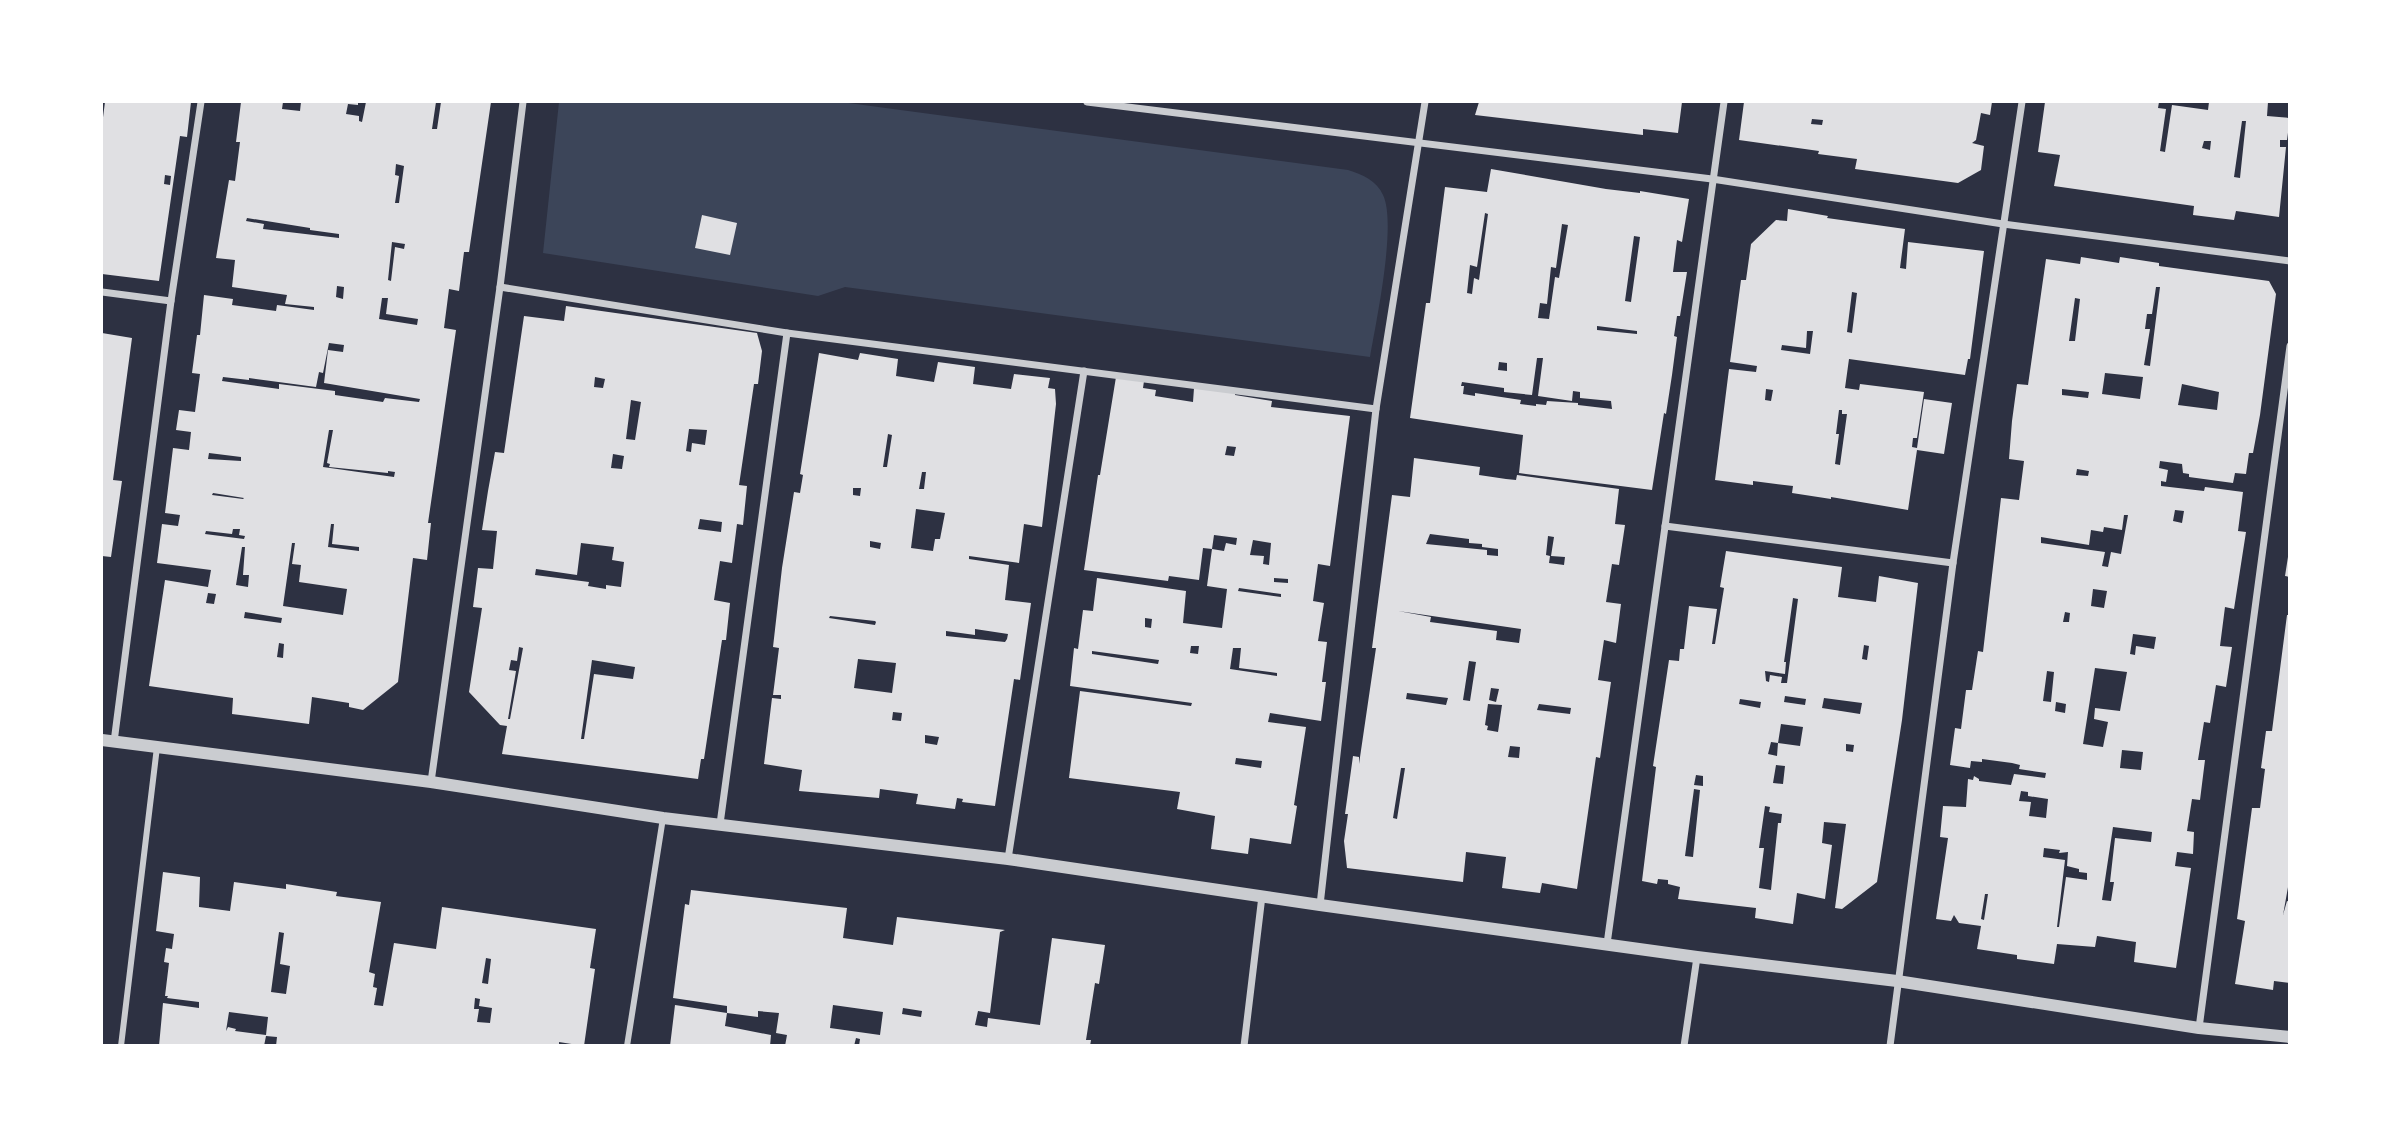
<svg xmlns="http://www.w3.org/2000/svg" width="2391" height="1147" viewBox="0 0 2391 1147" font-family="'Varela Round',sans-serif">
<style>
.green{fill:#3c4559}
.building{fill:#e0e0e3;fill-rule:evenodd}
.lines{fill:none;stroke-linecap:round;stroke-linejoin:round}
.pedestrian{stroke:#caccd0;stroke-width:6}
.minor{stroke:#caccd0;stroke-width:7}
.tertiary{stroke:#caccd0;stroke-width:12}
</style>
<rect width="100%" height="100%" fill="#2d3142"/>
<!-- green -->
<path class="green" d="M559,102H841L1348,170C1362,174 1377,181 1383,195C1397,224 1376,322 1370,357L845,287L818,296L543,253Z"/>
<!-- building -->
<g class="building">
<path d="M105,102H191L187,137L180,136L159,281L102,274V125ZM165,175L171,176L170,185L164,184Z"/>
<path d="M241,102H283L282,109L300,111L301,102H358V105L348,104L346,114L359,116V121L362,122L366,102H436L432,129H437L441,102H491L469,252H464L459,291L449,289L444,328L456,330L428,523H431L427,560L413,558L398,682L363,710L349,707V703L312,697L309,724L232,714L233,698L149,686L165,580L208,587L211,570L157,563L162,524L178,526L180,515L165,513L173,448L189,450L191,432L176,430L179,410L195,412L200,374L192,373L197,335H200L204,295L233,299L232,305L276,311L277,305L314,310V307L285,304L287,295L232,287L235,260L216,258L229,180L235,181L240,142H236ZM396,164L404,166L399,203H395L399,176L395,175ZM247,218L310,228V230L339,234V238L263,229L264,224L246,221ZM392,242L405,244L404,249L395,247L391,281L388,280ZM337,286L344,287L343,299L336,297ZM382,298H388L386,314L418,319L417,325L379,319ZM329,343L344,345L343,352L328,350L324,383L420,399L419,402L385,398L383,402L335,395V391L279,384V389L222,381L223,377L249,380V378L316,387L319,372L323,373ZM329,430H333L327,463L330,464L329,467L388,473V471L395,472L394,477L323,467ZM209,453L241,457V461L208,459ZM213,493L244,498L243,499L212,495ZM331,524H334L332,544L359,547V551L328,547ZM233,529H240L239,535L245,536L244,539L205,534L206,531L232,534ZM292,543H295L292,564L301,565L299,582L347,589L343,615L283,606ZM242,547H245L243,575H249L248,587L236,585ZM208,593L216,594L214,604L206,603ZM245,612L282,618L281,623L244,618ZM279,643L284,644L283,658L277,657Z"/>
<polygon points="1479,102 1682,102 1678,133 1643,129 1643,135 1475,115"/>
<path d="M1744,102L1825,103L1992,102L1990,115L1981,113L1976,140L1972,143L1984,146L1981,170L1958,183L1855,169L1857,159L1818,154L1819,151L1739,140ZM1812,119L1823,120L1822,125L1811,124Z"/>
<path d="M2045,102H2159L2158,108L2166,109L2160,151L2165,152L2172,105L2208,110L2209,102H2268L2267,116L2290,118L2287,140H2280V147H2286L2279,217L2236,211L2234,220L2193,215L2194,206L2054,186L2060,155L2038,152ZM2242,121H2246L2240,178L2234,177ZM2204,141H2211L2210,150L2202,148Z"/>
<path d="M1491,169L1606,189L1640,193V191L1689,199L1682,242L1677,240L1673,272H1687L1680,316H1677L1674,336L1677,337L1672,375L1666,414L1664,413L1652,490L1519,473L1523,435L1410,418L1426,303H1430L1445,187L1487,192ZM1485,213L1488,214L1479,280L1474,278L1472,294L1467,293L1470,265L1477,267ZM1562,224L1568,225L1559,278L1555,277L1549,319L1538,318L1540,303L1547,304L1551,267L1556,268ZM1634,236L1640,237L1631,302L1625,301ZM1597,326L1637,331V334L1597,330ZM1537,358H1543L1538,396L1572,401L1573,391L1580,392V398L1611,401L1612,409L1578,405V403L1547,401L1546,405L1536,404V406L1520,404L1521,400L1475,393V396L1463,394L1464,386H1461L1462,382L1504,388V392L1532,395ZM1499,362L1507,363V371L1498,370Z"/>
<path d="M1788,209L1828,216L1827,218L1905,229L1900,268L1906,269L1908,242L1984,251L1970,359H1968L1965,375L1849,359L1845,388L1859,390L1860,384L1924,392L1917,438H1913L1912,447L1917,448L1924,399L1952,403L1944,454L1917,450L1908,510L1831,497V499L1792,493L1793,486L1753,481V485L1715,480L1729,369L1756,372L1757,366L1730,362L1741,280H1746L1751,244L1776,220L1787,221ZM1852,292L1857,293L1852,333L1847,332ZM1807,331H1813L1810,354L1781,350L1782,345L1806,348ZM1766,389L1773,390L1771,401L1765,400ZM1839,410H1842V414H1847L1840,465L1835,464L1839,434H1836Z"/>
<polygon points="702,215 737,223 730,255 695,248"/>
<path d="M2081,257L2119,263L2120,257L2159,263V266L2269,281L2276,294L2260,415L2253,453H2249L2246,474L2235,473L2233,483L2189,477V474L2183,473L2182,464L2160,461L2159,468L2168,470L2166,482L2161,481V486L2204,491L2205,487L2243,492L2238,531L2246,532L2234,609L2225,607L2220,646L2232,647L2226,687L2216,685L2210,723L2204,722L2198,760H2205L2200,800L2192,799L2187,831L2194,832L2193,854L2177,852L2175,866L2191,868L2176,968L2134,962L2136,942L2097,936L2095,947L2057,944L2054,964L2017,959V955L1977,949L1981,926L1959,923L1954,915L1951,921L1936,919L1948,838L1940,837L1943,806L1966,807L1968,779L1973,780L1974,776L1979,779V781L2011,785L2014,774L2045,778L2046,773L2019,769L2020,765L2012,763L1982,759V762L1971,761L1970,768L1950,765L1955,728L1961,729L1966,690H1972L1978,651L1983,652L2001,498L2019,500L2024,461L2009,459L2012,421L2017,384L2028,385L2046,259L2080,264ZM2156,287H2160L2150,366L2144,365L2150,329H2145L2147,314H2152ZM2075,298L2080,299L2075,341H2069ZM2105,373L2143,377L2140,399L2102,394ZM2182,384L2219,392L2217,410L2178,405ZM2062,389L2089,392L2088,398L2062,395ZM2077,469L2089,471L2088,476L2076,475ZM2175,510L2184,511L2182,523L2173,521ZM2124,515H2128L2121,554L2111,552L2108,567L2102,566L2105,552L2041,543V537L2089,545L2091,530L2103,532L2104,527L2122,530ZM2093,589L2107,591L2104,608L2091,606ZM2065,612L2070,613L2069,622H2063ZM2133,634L2156,637L2154,649L2136,646L2135,655L2130,654ZM2095,668L2127,672L2120,711L2095,708L2094,719L2108,722L2103,747L2083,744ZM2047,671L2054,672L2051,702L2043,701ZM2056,702L2066,704L2065,713L2055,711ZM2122,750L2143,752L2141,770L2120,768ZM2021,791L2028,792V796L2048,799L2046,818L2029,816L2031,802L2019,801ZM2113,827L2152,832L2151,842L2115,838L2110,882H2114L2111,901L2102,900ZM2044,848L2060,850L2059,853L2068,852L2067,866L2079,869V872L2087,873V880L2066,877L2059,927H2057L2065,860L2043,857ZM1985,894H1988L1984,920L1981,919Z"/>
<path d="M566,306L757,333L762,351L758,384H754L739,485L747,486L743,525L737,524L732,563L720,561L714,600L730,603L726,640H722L704,759H701L698,779L502,754L507,726L500,725L469,692L482,608L473,607L478,568L493,569L497,531L482,530L488,491L495,452L504,453L524,316L564,321ZM595,377L605,379L603,388L594,387ZM631,400L641,402L635,440L626,439ZM689,429L707,430L705,445L692,443L691,452L686,451ZM613,454L624,456L622,469L611,468ZM700,519L722,522L721,532L698,529ZM581,543L614,547L612,560L624,562L621,587L606,585V589L588,586L589,582L535,575L536,569L577,575ZM519,647L523,648L510,719H508L516,671L509,670L511,660L517,661ZM592,660L635,667L633,679L594,674L584,739H581Z"/>
<polygon points="102,333 132,338 113,480 122,481 111,557 102,556"/>
<path d="M819,353L858,360L860,353L898,359L896,376L934,382L938,362L975,367L973,384L1011,389L1014,374L1050,378L1048,388L1055,389L1056,404L1042,527L1024,524L1019,563L969,556V559L1009,565L1005,600L1031,603L1020,680L1014,679L995,806L962,802L963,799L957,798L955,809L916,804L918,794L880,789L879,798L799,791L802,770L764,764L772,698L781,699V695H773L779,648L773,647L782,568L794,492L800,493L803,475L800,474ZM888,434L892,435L887,467H883ZM922,472H926L924,489H919ZM853,488H861L860,496L853,495ZM916,509L945,513L940,539H935L933,551L911,548ZM870,541L881,543L880,549L870,547ZM830,616L875,621L876,622L875,625L829,618ZM975,629L1008,634L1007,639L1005,642L946,636V631L975,635ZM858,659L896,663L892,693L854,688ZM893,712L902,713L901,721L892,720ZM925,735L939,737L937,745L925,743Z"/>
<path d="M1116,377L1144,381L1143,388L1156,390L1155,396L1193,402L1194,388L1235,392V395L1272,401L1271,407L1350,416L1330,566L1318,564L1313,601L1324,603L1318,641L1327,642L1322,682H1326L1321,721L1270,713L1268,722L1306,727L1294,805L1297,806L1291,844L1250,838L1248,854L1211,849L1215,816L1177,809L1180,792L1069,778L1080,691L1191,706L1192,703L1070,686L1074,648L1078,649L1083,610L1093,611L1097,578L1186,591L1183,623L1222,628L1227,589L1207,586L1212,549L1203,548L1199,580L1169,576L1168,581L1084,570L1098,475H1100ZM1227,446L1236,447L1234,456L1225,455ZM1214,535L1237,538L1236,545L1226,543L1224,551L1212,549ZM1253,540L1271,543L1269,565L1263,564L1264,556L1250,555ZM1274,578L1288,579V583L1274,582ZM1239,588L1281,594V597L1238,591ZM1145,618L1152,619L1151,628L1145,627ZM1191,646H1199L1198,654L1190,653ZM1233,648H1241L1239,668L1277,673V676L1230,669ZM1092,651L1159,660L1158,664L1092,654ZM1236,758L1262,761L1261,768L1235,764Z"/>
<path d="M1414,458L1480,467L1479,475L1506,479L1516,480L1517,475L1619,489L1615,524L1625,525L1619,565L1612,564L1606,602L1621,604L1616,643L1604,640L1598,680L1611,682L1600,758L1596,757L1577,889L1542,883L1540,893L1502,888L1506,857L1466,852L1463,882L1347,868L1344,841L1348,814H1345L1353,756L1359,757V764L1376,648H1372L1392,495L1410,497ZM1430,534L1469,539V543L1482,544V547L1498,549V556L1487,555V550L1426,544ZM1548,536L1554,537L1551,556L1565,557L1564,565L1549,563L1550,556L1546,555ZM1398,611L1521,629L1519,643L1496,640L1497,631L1430,622L1431,617ZM1469,661L1476,662L1470,701L1463,700ZM1491,688L1499,689L1496,702L1489,700ZM1407,693L1448,698L1446,705L1406,699ZM1488,704L1502,705L1498,732L1487,730L1488,726L1485,725ZM1539,704L1571,708L1570,714L1537,710ZM1510,746L1520,747L1519,758L1508,757ZM1401,768H1405L1397,819L1393,818Z"/>
<path d="M1726,551L1842,567L1838,597L1876,602L1879,576L1918,583L1902,720L1877,882L1842,909L1835,908L1846,824L1824,822L1822,843L1832,845L1825,899L1797,893L1793,924L1755,918L1756,908L1678,899L1680,887L1668,884V880L1658,879L1657,884L1642,881L1656,767L1653,766L1669,660L1679,661L1680,649H1684L1689,606L1717,609L1712,644H1715L1724,588L1720,587ZM1793,598L1798,599L1787,683H1781L1782,677L1770,675L1769,682L1766,681L1765,671L1785,674L1786,662H1784ZM1864,645L1869,646L1867,660L1862,659ZM1785,696L1806,699L1805,705L1784,702ZM1824,698L1862,703L1860,714L1822,708ZM1740,699L1761,702L1760,708L1739,704ZM1781,724L1803,727L1800,746L1778,743L1777,756L1768,754L1771,742L1778,743ZM1846,744L1854,745L1853,752L1846,751ZM1776,765L1785,766L1783,784L1773,783ZM1696,775L1703,776V786L1694,785ZM1694,789L1700,790L1693,857L1685,856ZM1765,806L1770,807L1769,812L1782,814L1781,823H1778L1771,890L1759,888L1764,848H1759Z"/>
<polygon points="2288,557 2290,558 2290,577 2285,576"/>
<polygon points="2287,615 2290,615 2290,876 2283,915 2287,901 2290,902 2290,983 2274,981 2273,990 2235,984 2245,921 2237,919 2252,808 2260,808 2265,769 2261,768 2266,731 2272,731"/>
<path d="M163,872L200,877L199,907L230,911L234,882L286,889V884L337,892L336,896L381,902L369,972L375,974L373,987L377,988L374,1005L383,1006L394,943L436,949L442,907L596,929L590,968L595,969L584,1046L559,1042V1046H276L277,1037L266,1036L264,1046H159L163,1003L199,1008V1002L167,998L168,996H165L169,963L164,962L166,948L172,949L174,934L156,931ZM279,932L284,933L280,964L290,966L286,994L271,992ZM486,958L491,959L488,984L482,983ZM475,998L480,999L479,1006L492,1008L490,1023L477,1022L479,1009H474ZM229,1012L268,1017L266,1035L235,1031L236,1029L228,1027L226,1031Z"/>
<path d="M691,890L847,908L843,938L893,945L897,917L1005,930L1000,932L990,1013L978,1011L975,1025L987,1027L988,1018L1040,1025L1052,938L1105,945L1099,984L1095,983L1086,1040H1091L1090,1046H859L860,1039L856,1038L854,1046H785L787,1035L776,1033L779,1013L758,1011V1017L727,1013V1006L673,998L685,904L689,905ZM833,1005L883,1012L880,1035L830,1028ZM903,1008L922,1011L921,1017L902,1014Z"/>
<polygon points="675,1005 727,1013 725,1026 771,1035 770,1046 670,1046"/>
</g>
<g class="lines">
<!-- pedestrian -->
<g class="pedestrian">
<polyline points="121,1046 157,747"/>
<polyline points="627,1046 663,818"/>
</g>
<!-- minor -->
<g class="minor">
<polyline points="1087,102 1712,179 2003,224 2290,261"/>
<polyline points="500,287 787,333 1376,409"/>
<polyline points="102,292 171,301"/>
<polyline points="1665,526 1953,563"/>
<polyline points="114,742 171,301 201,102"/>
<polyline points="431,782 500,287 523,102"/>
<polyline points="720,824 787,333"/>
<polyline points="1008,859 1084,371"/>
<polyline points="1320,905 1376,409 1425,102"/>
<polyline points="1607,944 1724,102"/>
<polyline points="2199,1028 2290,346"/>
<polyline points="1244,1046 1262,896"/>
<polyline points="1684,1046 1697,957"/>
<polyline points="1890,1046 1953,563 2022,102"/>
</g>
<!-- tertiary -->
<polyline class="tertiary" points="102,740 431,782 663,818 1008,859 1320,905 1697,957 1897,981 2199,1028 2290,1037"/>
</g>
<!-- border -->
<rect width="2391" height="1147" fill="none" stroke="#ffffff" stroke-width="206"/>
</svg>
